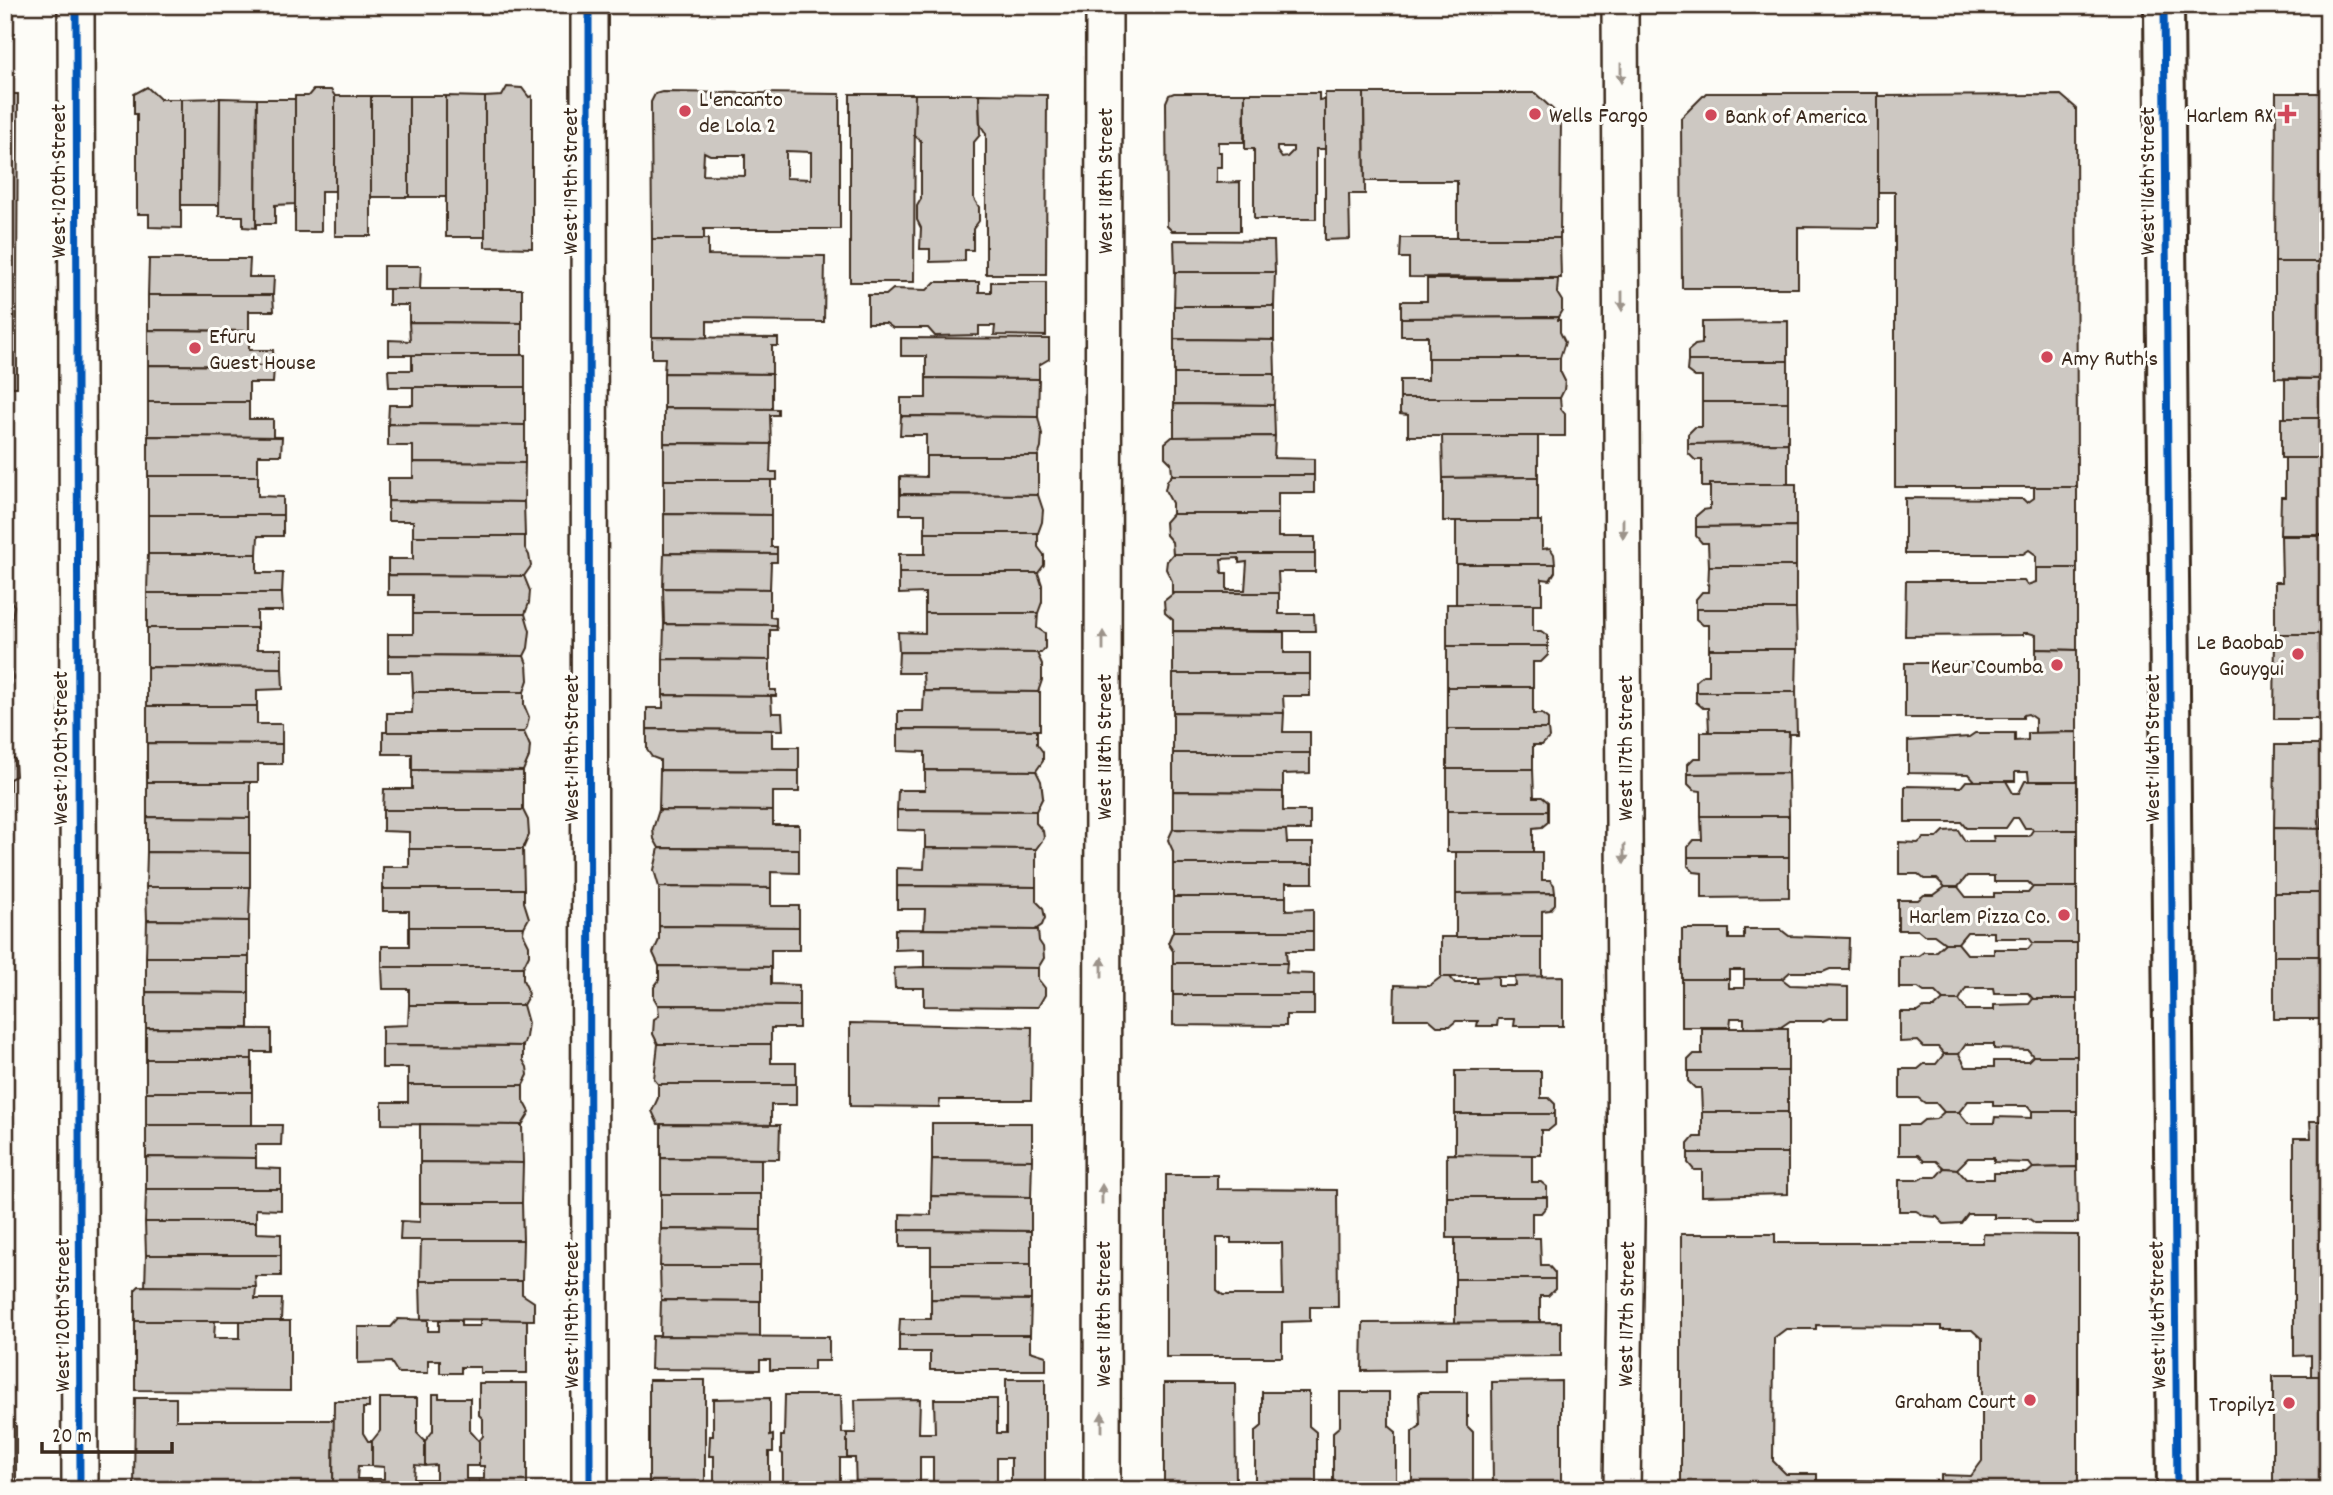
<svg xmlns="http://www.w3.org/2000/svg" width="2333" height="1495" viewBox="0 0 2333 1495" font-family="Dekko,sans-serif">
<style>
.building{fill:#cdc8c2;stroke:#3b2a1e;stroke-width:2;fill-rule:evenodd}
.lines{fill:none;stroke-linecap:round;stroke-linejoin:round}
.minor-casing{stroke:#3b2a1e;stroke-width:40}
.tertiary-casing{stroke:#3b2a1e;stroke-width:44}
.minor{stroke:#fdfcf7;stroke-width:35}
.tertiary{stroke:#fdfcf7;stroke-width:38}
.cycleway-casing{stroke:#fdfcf7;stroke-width:11}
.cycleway{stroke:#0057b8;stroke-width:7}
.oneway{fill:#9c938a}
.poi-dot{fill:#d1495b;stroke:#fdfcf7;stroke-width:2.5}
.labels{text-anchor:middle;stroke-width:6;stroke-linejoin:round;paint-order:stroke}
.poi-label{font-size:23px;fill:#3b2a1e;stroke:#fdfcf7;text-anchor:end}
.street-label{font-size:23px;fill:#3b2a1e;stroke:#fdfcf7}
</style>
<rect width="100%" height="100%" fill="#fdfcf7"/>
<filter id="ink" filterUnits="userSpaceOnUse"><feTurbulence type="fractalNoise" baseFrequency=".0143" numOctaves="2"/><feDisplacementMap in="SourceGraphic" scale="14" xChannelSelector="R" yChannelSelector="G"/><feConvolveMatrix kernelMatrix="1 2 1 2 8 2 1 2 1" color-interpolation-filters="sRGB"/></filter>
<g filter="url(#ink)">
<!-- building -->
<g class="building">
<polygon points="147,87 160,99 181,99 181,228 149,227 149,214 137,214 137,114 134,114 134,94"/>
<polygon points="507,87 522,88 529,97 532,96 532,248 485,247 485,97 502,96"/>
<polygon points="313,90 331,90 335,96 336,191 321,191 321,232 295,232 295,96 308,96"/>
<path d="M662,92L840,94V229H704V239H652L651,102L655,94ZM786,151L811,152V179L786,178ZM704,152L710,155H745V176L703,175Z"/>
<polygon points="1174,93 1245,93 1244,142 1218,142 1218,152 1221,152 1221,167 1216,167 1216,183 1240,182 1240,231 1172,231 1167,226 1166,102 1169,95"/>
<path d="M1245,93H1319V100L1325,99V149H1316V219H1254V149H1245ZM1277,147H1293V151L1287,157L1282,158L1277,151Z"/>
<polygon points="1325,93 1364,93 1365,194 1349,194 1350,239 1325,240"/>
<polygon points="1364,93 1535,93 1561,117 1560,238 1457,238 1457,181 1365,181"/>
<polygon points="1706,93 1878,93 1878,228 1798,227 1798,288 1682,288 1681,118"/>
<polygon points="2276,93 2328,93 2328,262 2275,262"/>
<polygon points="5,94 18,94 17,290 5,290"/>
<polygon points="850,94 915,94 914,282 850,282"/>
<polygon points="915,94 979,94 980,135 974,142 974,199 979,207 979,221 973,229 973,250 965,250 965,261 930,262 930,249 920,249 921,228 917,220 917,206 921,199 921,141 914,135"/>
<polygon points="979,94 1047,95 1046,274 986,274 986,134 980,124"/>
<polygon points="2061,95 2076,108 2077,487 1895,487 1895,192 1878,192 1878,96"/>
<rect x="335" y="96" width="36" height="140"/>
<rect x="371" y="96" width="38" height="101"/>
<rect x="409" y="96" width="37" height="101"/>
<polygon points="446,96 485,97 485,237 446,237"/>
<polygon points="220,98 257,99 256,228 243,227 243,216 219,216"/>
<polygon points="220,98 219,205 181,205 181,99"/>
<polygon points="257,99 295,99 295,204 275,205 275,224 256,224"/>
<polygon points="1401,238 1560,238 1561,278 1409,277 1409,258 1400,258"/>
<polygon points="652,239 708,239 708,255 825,256 824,322 707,321 707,338 652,337"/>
<polygon points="1174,240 1274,241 1275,272 1175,272"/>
<polygon points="149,259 250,259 249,277 274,277 273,295 148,295"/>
<polygon points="2275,262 2328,262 2328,379 2275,378"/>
<polygon points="383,266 421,266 420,289 383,289"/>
<polygon points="1175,272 1275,272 1274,306 1174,306"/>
<polygon points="1427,279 1558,279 1557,293 1562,301 1562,310 1558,317 1401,318 1401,301 1427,301"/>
<polygon points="935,282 979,282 979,292 991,292 991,282 1046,282 1046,336 994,335 995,326 979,326 979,335 935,336 928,328 893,328 886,323 868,323 868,295 886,295 893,289 927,290"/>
<polygon points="389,289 522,289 522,323 409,322 409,305 389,305"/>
<rect x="5" y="290" width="12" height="97"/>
<polygon points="148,295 273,295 274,311 249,311 249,331 148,330"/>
<polygon points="1174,306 1274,306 1274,340 1174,339"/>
<polygon points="1558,317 1558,320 1560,320 1560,332 1565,342 1560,358 1428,358 1428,336 1401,336 1401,318"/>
<polygon points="1788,321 1788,361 1688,361 1688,351 1695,345 1702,344 1702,322"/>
<polygon points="409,322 522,323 522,355 389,355 389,340 410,341"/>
<polygon points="148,330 249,331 249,350 273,350 274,366 148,365"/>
<polygon points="652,337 778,338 778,346 772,346 772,374 664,373 665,358 652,358"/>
<polygon points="901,338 1049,339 1049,359 1039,365 1039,379 926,378 926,356 901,356"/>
<polygon points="1174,339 1274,340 1275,374 1174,374"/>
<polygon points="412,355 525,355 525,387 389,387 388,370 412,370"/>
<polygon points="1428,358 1560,358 1560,371 1565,381 1564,390 1560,398 1400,398 1400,380 1428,380"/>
<polygon points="1688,361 1788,361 1788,402 1702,402 1702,377 1695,377 1687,371"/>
<polygon points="148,365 274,366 273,383 249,383 249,402 148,402"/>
<polygon points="664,373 772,374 772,409 664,408"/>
<polygon points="1174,374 1275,374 1274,405 1174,404"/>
<polygon points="926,378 1039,379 1038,417 901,416 901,398 926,398"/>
<rect x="2285" y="379" width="43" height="39"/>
<rect x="5" y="387" width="6" height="40"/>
<polygon points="413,387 525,387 525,425 388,424 389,405 413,405"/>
<polygon points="1400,398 1560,398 1561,409 1565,414 1565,436 1408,436 1408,415 1400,414"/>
<polygon points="148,402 249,402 249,419 273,419 273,437 148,436"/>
<polygon points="1702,402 1788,402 1788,443 1688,444 1688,434 1695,427 1702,427"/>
<polygon points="1174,404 1274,405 1275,436 1174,437"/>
<polygon points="664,408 778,409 778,415 770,415 771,444 664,443"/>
<polygon points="901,416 1038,417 1042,434 1041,448 1038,456 926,456 926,435 900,435"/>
<rect x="2281" y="418" width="47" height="40"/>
<polygon points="388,424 525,425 525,463 413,462 413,446 388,446"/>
<rect x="5" y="427" width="6" height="39"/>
<polygon points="148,436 282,437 281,455 258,455 258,476 148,476"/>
<polygon points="1275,436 1274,458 1314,459 1314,475 1172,475 1171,463 1165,457 1165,443 1172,437"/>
<polygon points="1442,436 1538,436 1538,477 1443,478"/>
<polygon points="664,443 771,444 770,472 777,472 777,480 664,480"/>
<polygon points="1788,443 1788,484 1710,484 1710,487 1702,487 1702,460 1695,460 1688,453 1688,444"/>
<polygon points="926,456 1038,456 1038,495 900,494 900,476 926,477"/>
<polygon points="2285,458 2328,458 2328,535 2280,535 2281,497 2285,497"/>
<polygon points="413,462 525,463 524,502 388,501 388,478 413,478"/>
<rect x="5" y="466" width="6" height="39"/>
<polygon points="1172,475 1314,475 1314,493 1278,493 1278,514 1172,514 1172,503 1165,490 1167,481"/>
<polygon points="148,476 258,476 258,496 283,497 283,515 148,515"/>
<polygon points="1538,477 1538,521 1443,521 1443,478"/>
<polygon points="664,480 771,480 771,515 664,514"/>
<polygon points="1710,484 1796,484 1796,526 1696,527 1696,516 1703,510 1710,509"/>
<polygon points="2034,487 2077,487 2077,568 2036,568 2036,555 2029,550 2023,554 1905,554 1905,498 2023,499 2027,503 2034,498"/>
<polygon points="900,494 1038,495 1043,510 1042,522 1038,533 925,533 925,514 900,514"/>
<polygon points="388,501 524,502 525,536 413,536 413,521 388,521"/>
<polygon points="5,505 11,505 10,543 5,543"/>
<polygon points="664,514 771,515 771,547 777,547 777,554 664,553"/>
<polygon points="1172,514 1278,514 1278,537 1315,537 1315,554 1173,554 1172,542 1166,535 1165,522"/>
<polygon points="148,515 283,515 283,536 258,536 257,554 148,554"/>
<polygon points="1456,521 1542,521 1542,549 1550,548 1554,554 1555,564 1456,564"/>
<polygon points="1796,526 1796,566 1709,566 1708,543 1702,543 1696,536 1696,527"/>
<polygon points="925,533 1038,533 1038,547 1044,555 1044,565 1038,573 899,573 899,554 925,554"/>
<polygon points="413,536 525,536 525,548 529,555 531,566 524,576 388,575 388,559 413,559"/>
<polygon points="2281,536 2328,536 2328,634 2275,634 2275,582 2282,582"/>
<polygon points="5,543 10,543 9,584 5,584"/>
<polygon points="664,553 777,554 777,562 771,562 770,589 663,588"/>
<polygon points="148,554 257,554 257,573 283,573 282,593 147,593"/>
<path d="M1173,554H1315V572H1278L1279,593H1172V581L1166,569L1167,561ZM1239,558V563L1247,562L1245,590H1227V573H1222L1221,559Z"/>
<polygon points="1456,564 1555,564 1555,572 1550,580 1542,579 1542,604 1456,604"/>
<polygon points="1709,566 1796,566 1796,609 1696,609 1696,599 1702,592 1708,592"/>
<polygon points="2036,568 2077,568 2077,650 2036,649 2036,635 2029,633 2023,633 2023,635 1905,636 1906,581 2024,581 2027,585 2036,582"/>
<polygon points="899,573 1038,573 1042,585 1042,602 1038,613 925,613 925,593 899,594"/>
<polygon points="388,575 524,576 530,591 529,603 525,614 413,614 413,595 388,595"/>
<polygon points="5,584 9,584 9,597 14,606 11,624 5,624"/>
<polygon points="663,588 770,589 770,617 776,618 776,625 664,624"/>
<polygon points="147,593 282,593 283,611 257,611 257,628 147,628"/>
<polygon points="1174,593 1279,593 1279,614 1314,614 1315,631 1173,631 1173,620 1165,613 1164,601"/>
<polygon points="1447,604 1533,604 1533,631 1541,631 1548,636 1548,646 1447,646"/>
<polygon points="1696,609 1796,609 1797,649 1709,649 1709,625 1703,625 1696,619"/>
<polygon points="925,613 1038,613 1037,628 1045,633 1045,648 1041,653 1037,653 899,652 898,632 925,633"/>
<polygon points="413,614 525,614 530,631 528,648 524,656 388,655 388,634 413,634"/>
<polygon points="5,624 11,624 10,663 5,663"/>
<polygon points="664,624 776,625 777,630 770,630 770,660 663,659"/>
<polygon points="147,628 257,628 257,649 282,649 282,668 147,667"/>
<polygon points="1173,631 1284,632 1284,653 1310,653 1310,674 1173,674"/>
<polygon points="2275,634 2322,634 2321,647 2328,647 2328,719 2274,719"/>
<polygon points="1447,646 1548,646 1548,655 1541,662 1533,662 1533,687 1447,687"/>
<polygon points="1709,649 1797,649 1796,692 1696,692 1696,681 1703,675 1709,675"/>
<polygon points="2036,649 2077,650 2077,732 2035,733 2035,719 2028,714 2023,715 2023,718 1905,718 1905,663 2023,663 2028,666 2036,663"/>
<polygon points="899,652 1037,653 1042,664 1042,680 1038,692 924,691 923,673 898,673"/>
<polygon points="388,655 524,656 527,664 528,680 524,692 413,692 412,672 388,672"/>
<polygon points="663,659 770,660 770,690 776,690 776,696 663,695"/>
<polygon points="5,663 10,663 13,677 10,702 5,702"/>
<polygon points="147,667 282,668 283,689 257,690 257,706 147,706"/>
<polygon points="1173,674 1310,674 1310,696 1283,696 1284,713 1173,712"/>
<polygon points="1447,687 1533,687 1533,714 1542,714 1548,719 1548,729 1447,729"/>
<polygon points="924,691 1040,692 1040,730 898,729 898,711 923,711"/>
<polygon points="413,692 524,692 524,705 529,717 527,727 524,732 387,732 387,713 412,713"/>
<polygon points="1696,692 1796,692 1797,734 1789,734 1789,732 1709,732 1708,708 1703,708 1696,702"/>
<polygon points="663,695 771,696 772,713 782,713 783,730 647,729 647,708 663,708"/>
<polygon points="5,702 10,702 13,712 13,729 10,740 5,740"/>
<polygon points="147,706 257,706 257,724 282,724 282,744 147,743"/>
<polygon points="1173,712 1284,713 1283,732 1310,732 1310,753 1173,753"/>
<polygon points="647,729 772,730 772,747 799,747 799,771 660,770 660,760 652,757 647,750"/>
<polygon points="898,729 1037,730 1037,744 1043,752 1043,761 1036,771 925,770 925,752 898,751"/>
<polygon points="1447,729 1548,729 1549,738 1542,745 1533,745 1533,769 1447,769"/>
<polygon points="383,732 524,732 530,746 529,757 523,771 412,770 412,754 383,754"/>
<polygon points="1701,732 1789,732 1788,773 1688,774 1688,764 1694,758 1701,758"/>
<polygon points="2077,732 2077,781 2029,781 2028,772 2015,772 2015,781 1975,781 1969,774 1908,773 1908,741 1969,737 1975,733 2015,733 2015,741 2028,740 2028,733"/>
<polygon points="5,740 10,740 10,755 15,760 16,776 10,779 5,779"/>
<polygon points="147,743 282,744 282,764 258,764 258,782 147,782"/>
<polygon points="2275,745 2328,745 2328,816 2322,816 2321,829 2274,828"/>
<polygon points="1173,753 1310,753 1310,773 1283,774 1283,792 1173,791"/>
<polygon points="1447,769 1533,769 1534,797 1542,797 1548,802 1548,811 1447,811"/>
<polygon points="412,770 523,771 523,810 383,810 384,789 412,789"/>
<polygon points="660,770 799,771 799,792 773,792 773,811 659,810"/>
<polygon points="925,770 1036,771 1041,781 1043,797 1036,811 897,810 898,790 925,790"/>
<polygon points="1788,773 1789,816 1701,816 1701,791 1694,790 1688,784 1688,774"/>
<rect x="5" y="779" width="5" height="43"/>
<polygon points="1966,781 2006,781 2013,793 2019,793 2025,781 2077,781 2077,830 2033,830 2032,828 2025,828 2019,818 2013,818 2006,828 1966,828 1961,822 1905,822 1905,786 1961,787"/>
<polygon points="147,782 250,782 250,818 147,817"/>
<polygon points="1173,791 1283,792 1283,811 1310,811 1310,830 1173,829"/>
<polygon points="383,810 523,810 528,820 529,835 523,849 409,849 409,832 383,831"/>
<polygon points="659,810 773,811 773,825 799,825 799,849 659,848 654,839 653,829"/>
<polygon points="897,810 1036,811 1036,823 1043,831 1044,838 1036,849 925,848 925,831 897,830"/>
<polygon points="1447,811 1548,811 1548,822 1542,827 1533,828 1533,852 1447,852"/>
<polygon points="1701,816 1789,816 1789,857 1688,857 1688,847 1694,840 1702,840"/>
<polygon points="147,817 250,818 250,853 147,852"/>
<rect x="5" y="822" width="5" height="40"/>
<polygon points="2274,828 2325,829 2325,846 2328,846 2326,893 2274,893"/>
<polygon points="1173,829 1286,830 1287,843 1313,843 1313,864 1173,864 1173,851 1168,840"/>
<polygon points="1958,830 1965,841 1994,841 1993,836 2029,836 2033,830 2077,830 2077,887 2033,887 2028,882 1994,882 1994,876 1967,876 1958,887 1945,887 1937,879 1924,879 1918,874 1899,874 1899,842 1918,843 1924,838 1937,838 1944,831"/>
<polygon points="659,848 799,849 799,873 771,872 771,888 659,887 654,870"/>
<polygon points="925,848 1036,849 1036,887 897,886 897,868 924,869"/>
<polygon points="409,849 523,849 524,889 383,889 383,867 409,867"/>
<polygon points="147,852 250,853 250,887 146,887"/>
<polygon points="1456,852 1542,852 1542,880 1550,880 1554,885 1555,893 1456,894"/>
<polygon points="1688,857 1789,857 1789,897 1702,898 1702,873 1694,872 1688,866"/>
<rect x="5" y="862" width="5" height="42"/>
<polygon points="1173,864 1313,864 1313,883 1286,883 1286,897 1173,897"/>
<polygon points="897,886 1036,887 1036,901 1043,908 1045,918 1042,925 1035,930 924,929 925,909 897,909"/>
<polygon points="146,887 250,887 249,921 147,920"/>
<polygon points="659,887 771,888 771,906 799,906 799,927 659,926"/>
<polygon points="1945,887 1958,887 1966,897 1994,897 1994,893 2028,893 2033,887 2077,887 2077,943 2033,943 2029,938 1994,938 1994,932 1967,932 1958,943 1945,943 1934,935 1924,935 1918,930 1898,930 1898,900 1918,900 1924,895 1934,895"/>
<polygon points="383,889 524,889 524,902 529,918 524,927 409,927 409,911 383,911"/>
<polygon points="1555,893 1555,904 1550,910 1542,911 1542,937 1456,937 1456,894"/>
<polygon points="2274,893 2326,893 2328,943 2325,943 2325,956 2274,956"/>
<polygon points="1173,897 1286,897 1286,910 1313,909 1313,931 1173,931"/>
<polygon points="5,904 10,904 9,943 5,943"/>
<polygon points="147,920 249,921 249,957 146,957"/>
<polygon points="659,926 799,927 799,950 771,950 771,967 659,966 653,953 659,940"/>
<polygon points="409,927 524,927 523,933 529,945 529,955 523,967 382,967 382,946 409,946"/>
<polygon points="895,929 1038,930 1039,941 1043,947 1044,958 1038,968 924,967 924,949 895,950"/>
<polygon points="1682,929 1729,929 1729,939 1744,939 1744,929 1780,929 1789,936 1849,938 1848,969 1830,969 1823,972 1790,972 1782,979 1744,979 1744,970 1729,970 1729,979 1682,979"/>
<polygon points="1173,931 1313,931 1313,951 1286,951 1287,963 1173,963 1173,951 1168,943"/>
<rect x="1441" y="937" width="101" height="40"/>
<polygon points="5,943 9,943 10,983 5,983"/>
<polygon points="1945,943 1958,943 1967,954 1994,954 1994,949 2028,949 2033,943 2077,943 2077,999 2033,999 2028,993 1994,993 1993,988 1966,988 1959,1000 1943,1000 1935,992 1924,992 1918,988 1899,988 1899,956 1918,956 1924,952 1935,952"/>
<rect x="2274" y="956" width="54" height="63"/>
<polygon points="146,957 249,957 249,993 146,992"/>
<polygon points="1173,963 1287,963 1286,973 1314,974 1314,995 1173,995"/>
<polygon points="659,966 771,967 771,984 799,985 799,1006 658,1005 654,998 654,987 659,980"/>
<polygon points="382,967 523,967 523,980 527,988 528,996 523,1005 409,1005 409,989 383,989"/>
<polygon points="924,967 1038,968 1038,979 1045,988 1045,995 1038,1007 924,1006 924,988 895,988 894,968"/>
<polygon points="1498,976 1498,986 1516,986 1515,977 1563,976 1563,1026 1514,1026 1515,1019 1498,1019 1497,1026 1477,1026 1478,1021 1456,1021 1450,1026 1437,1026 1429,1019 1394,1019 1395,985 1429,986 1441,977 1450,977 1455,983 1477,983 1477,977"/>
<polygon points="1682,979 1729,979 1729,988 1744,988 1744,979 1782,979 1790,985 1848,987 1848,1018 1829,1018 1823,1021 1790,1021 1781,1027 1744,1028 1744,1018 1731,1018 1730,1027 1682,1027"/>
<polygon points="5,983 10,983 9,1023 5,1023"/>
<polygon points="146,992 249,993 249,1028 146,1028"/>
<polygon points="1173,995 1314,995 1314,1015 1286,1015 1286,1026 1173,1025"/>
<polygon points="2033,999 2077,999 2077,1056 2033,1056 2028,1050 1994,1049 1994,1044 1966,1044 1959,1054 1944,1054 1938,1047 1924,1047 1918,1041 1900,1042 1900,1012 1918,1012 1924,1008 1934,1008 1943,1000 1959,1000 1966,1010 1994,1010 1994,1005 2029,1004"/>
<polygon points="409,1005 523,1005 528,1023 526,1037 523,1046 382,1045 382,1026 408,1025"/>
<polygon points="658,1005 799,1006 799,1028 771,1028 771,1044 658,1044 653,1034 654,1019 659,1016"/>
<rect x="5" y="1023" width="4" height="40"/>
<polygon points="850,1023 1032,1027 1031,1100 940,1100 939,1107 850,1106"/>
<polygon points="146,1028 271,1029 271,1052 252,1052 252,1059 146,1059"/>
<polygon points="1702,1028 1788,1028 1788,1071 1688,1071 1688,1060 1694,1054 1702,1054"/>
<polygon points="658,1044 771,1044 771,1063 796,1063 796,1084 658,1084 654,1079"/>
<polygon points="382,1045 523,1046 523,1060 527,1067 528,1075 523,1085 408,1085 408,1068 382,1068"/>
<polygon points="1944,1054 1959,1054 1966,1067 1994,1067 1994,1061 2028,1061 2033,1056 2077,1056 2077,1111 2032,1111 2028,1106 1993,1106 1993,1101 1968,1101 1959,1112 1944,1112 1936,1103 1925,1103 1918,1098 1900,1098 1900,1069 1918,1069 1924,1064 1936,1064"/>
<rect x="146" y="1059" width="106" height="33"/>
<rect x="5" y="1063" width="4" height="39"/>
<polygon points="1455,1071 1541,1071 1541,1098 1549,1098 1555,1104 1555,1114 1455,1114"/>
<polygon points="1688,1071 1788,1071 1788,1112 1702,1112 1701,1088 1695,1088 1688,1081"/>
<polygon points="658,1084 796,1084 796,1105 771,1105 771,1125 658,1124 652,1111 658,1098"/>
<polygon points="408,1085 523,1085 523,1099 530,1112 522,1125 382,1124 382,1102 408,1102"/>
<rect x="146" y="1092" width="106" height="33"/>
<rect x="5" y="1102" width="4" height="37"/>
<polygon points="2032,1111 2077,1111 2077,1167 2033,1168 2029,1163 1994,1162 1994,1158 1968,1158 1957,1169 1944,1168 1936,1161 1924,1161 1918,1155 1899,1155 1899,1125 1918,1125 1924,1120 1936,1119 1944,1112 1959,1112 1968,1123 1994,1123 1995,1117 2032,1118"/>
<polygon points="1702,1112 1788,1112 1788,1153 1688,1153 1688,1144 1694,1137 1702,1137"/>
<polygon points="1455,1114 1555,1114 1555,1125 1549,1130 1541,1130 1541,1155 1455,1155"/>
<polygon points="2310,1121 2328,1121 2328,1376 2311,1376 2311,1355 2294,1356 2294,1138 2311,1138"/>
<polygon points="932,1123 1032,1123 1032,1160 932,1159"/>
<polygon points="420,1124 522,1125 523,1163 420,1162"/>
<polygon points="661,1124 780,1125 779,1159 661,1158"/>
<polygon points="146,1125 282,1125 281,1145 256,1145 256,1158 146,1157"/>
<polygon points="5,1139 9,1139 8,1176 5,1176"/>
<polygon points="1688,1153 1788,1153 1788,1194 1702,1196 1702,1170 1694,1170 1688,1163"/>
<polygon points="1447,1154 1532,1155 1532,1182 1541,1182 1547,1187 1547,1197 1447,1197"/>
<polygon points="146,1157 256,1158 256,1168 281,1169 281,1189 146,1189"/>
<polygon points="661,1158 761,1159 761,1194 661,1194"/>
<polygon points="932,1159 1032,1160 1031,1197 931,1196"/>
<polygon points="420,1162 523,1163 522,1203 420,1203"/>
<polygon points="2077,1167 2078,1223 2035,1223 2028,1218 1994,1218 1994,1214 1968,1214 1961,1223 1944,1224 1937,1217 1925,1216 1916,1211 1899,1211 1899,1180 1918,1180 1924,1177 1936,1177 1944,1168 1957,1169 1966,1179 1994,1179 1994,1173 2027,1173 2033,1168"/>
<path d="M1166,1175H1217V1189L1337,1190L1338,1307H1310V1321L1282,1322V1357H1166ZM1217,1238H1231V1243H1282L1283,1295H1223L1217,1290Z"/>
<rect x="5" y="1176" width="3" height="38"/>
<polygon points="146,1189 281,1189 281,1210 256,1209 256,1222 145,1222"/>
<polygon points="661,1194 761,1194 761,1230 661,1229"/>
<polygon points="931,1196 1031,1197 1031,1231 900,1230 900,1214 931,1215"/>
<polygon points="1447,1197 1547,1197 1547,1206 1541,1213 1532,1213 1532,1238 1447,1238"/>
<polygon points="420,1203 522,1203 523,1240 400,1240 401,1221 420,1222"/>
<rect x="5" y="1214" width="3" height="37"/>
<polygon points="145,1222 256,1222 256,1233 281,1234 281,1255 146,1255"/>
<polygon points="661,1229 761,1230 760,1266 660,1266"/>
<polygon points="900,1230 1031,1231 1031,1264 931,1264 931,1247 900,1247"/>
<path d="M1681,1234H1775V1243H1983V1234L2078,1235V1490H1681ZM1816,1325L1941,1326V1330H1972L1982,1339V1461L1971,1476L1941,1475V1481L1817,1480V1474H1786L1773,1461L1774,1338L1786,1329H1816Z"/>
<polygon points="1455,1238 1540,1238 1541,1265 1548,1265 1555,1273 1555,1279 1455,1279"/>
<polygon points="421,1240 523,1240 522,1281 420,1281"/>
<polygon points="5,1251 8,1251 9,1286 5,1286"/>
<polygon points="146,1255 281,1255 281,1276 255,1276 256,1287 145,1287"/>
<polygon points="931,1264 1031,1264 1031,1300 931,1299"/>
<polygon points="660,1266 760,1266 760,1301 661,1300"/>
<polygon points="1455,1279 1555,1279 1555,1289 1548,1296 1540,1296 1540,1322 1455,1323"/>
<polygon points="420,1281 522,1281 522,1294 534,1302 534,1320 421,1319"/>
<rect x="5" y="1286" width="4" height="35"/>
<polygon points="139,1286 256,1287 255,1299 282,1299 281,1321 135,1321 135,1290"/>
<polygon points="931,1299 1031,1300 1030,1335 899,1335 900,1319 931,1319"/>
<polygon points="661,1300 760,1301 760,1337 660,1336"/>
<polygon points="398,1319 428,1320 428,1331 439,1331 439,1320 461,1320 461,1326 480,1326 480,1319 527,1320 527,1373 480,1373 480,1367 461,1367 461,1373 440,1373 440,1360 428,1360 428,1373 398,1373 391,1362 358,1363 358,1327 391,1327"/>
<rect x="5" y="1321" width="4" height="33"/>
<polygon points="135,1321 215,1321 214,1338 240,1338 240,1321 290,1321 290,1391 135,1390"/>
<polygon points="1561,1322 1561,1356 1446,1357 1446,1370 1362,1371 1363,1323"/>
<polygon points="899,1335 1030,1335 1030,1351 1046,1356 1046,1370 930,1370 930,1352 899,1352"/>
<polygon points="652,1336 829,1337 829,1361 814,1361 814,1370 770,1370 770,1360 760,1360 760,1370 651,1369"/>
<polygon points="5,1354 9,1354 8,1385 5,1385"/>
<polygon points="2273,1376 2328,1376 2327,1490 2273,1490"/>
<polygon points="1006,1379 1045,1379 1045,1490 1011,1490 1011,1458 997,1458 997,1490 933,1490 933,1457 920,1457 920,1490 856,1490 855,1458 847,1458 847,1433 856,1433 855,1400 920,1399 919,1433 935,1433 934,1399 997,1399 997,1433 1006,1433"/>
<rect x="649" y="1380" width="56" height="110"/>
<polygon points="1561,1381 1561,1490 1493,1490 1492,1382"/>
<polygon points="479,1383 527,1383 527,1490 479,1490 479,1479 484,1479 484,1466 479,1466 479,1441 483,1436 483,1419 479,1415"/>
<polygon points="1164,1383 1235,1383 1236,1490 1164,1490"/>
<rect x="5" y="1385" width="3" height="31"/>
<polygon points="1262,1392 1309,1392 1309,1426 1316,1432 1316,1490 1255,1490 1255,1432 1262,1426"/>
<polygon points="1340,1392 1389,1392 1389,1426 1396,1432 1396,1490 1333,1490 1333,1432 1340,1426"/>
<polygon points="1419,1392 1467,1392 1467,1426 1473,1432 1473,1490 1412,1490 1412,1432 1420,1426"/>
<polygon points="433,1394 439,1394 439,1398 470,1398 470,1431 479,1441 479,1466 466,1466 466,1479 479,1479 479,1490 426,1490 425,1479 436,1479 436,1465 425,1466 425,1441 433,1431"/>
<polygon points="785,1395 841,1395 842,1433 847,1433 847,1458 840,1458 840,1490 783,1490 783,1454 781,1453 781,1436 784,1436"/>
<polygon points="135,1398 176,1398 176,1420 334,1420 333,1490 134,1490"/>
<polygon points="380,1398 417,1398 417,1433 425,1441 425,1466 415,1465 414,1479 425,1479 426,1490 372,1490 372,1479 384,1479 384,1467 372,1466 372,1441 380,1431"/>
<polygon points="770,1398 770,1436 773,1435 773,1452 769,1452 769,1490 714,1490 714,1456 709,1456 710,1436 713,1436 713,1399"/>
<polygon points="334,1401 369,1401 369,1408 363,1408 363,1433 368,1441 372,1441 372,1466 358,1466 357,1479 372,1479 372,1490 333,1490"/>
<polygon points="5,1416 8,1416 16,1426 16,1490 5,1490"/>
</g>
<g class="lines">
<defs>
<g id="minor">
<polyline points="76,5 80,1490"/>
<polyline points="589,5 590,1490"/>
<polyline points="1620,5 1626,1223 1622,1490"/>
<polyline points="1102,1490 1104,5"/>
</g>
<polyline id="tertiary" points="2164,5 2177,1490"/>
</defs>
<!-- minor casing -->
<use href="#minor" class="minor-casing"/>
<!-- tertiary casing -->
<use href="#tertiary" class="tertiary-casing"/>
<!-- minor -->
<use href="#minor" class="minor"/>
<!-- tertiary -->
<use href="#tertiary" class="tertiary"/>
<defs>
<g id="cycleway">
<polyline points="76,5 80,1490"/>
<polyline points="589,5 590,1490"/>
<polyline points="2164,5 2177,1490"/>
</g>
</defs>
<!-- cycleway casing -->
<use href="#cycleway" class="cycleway-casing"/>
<!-- cycleway -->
<use href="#cycleway" class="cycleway"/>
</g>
<!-- one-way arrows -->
<defs><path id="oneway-solid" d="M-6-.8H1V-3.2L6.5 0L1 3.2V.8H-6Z" transform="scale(1.75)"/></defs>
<g class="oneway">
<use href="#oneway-solid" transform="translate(1621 73) rotate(90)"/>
<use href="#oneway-solid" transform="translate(1622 301) rotate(90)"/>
<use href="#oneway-solid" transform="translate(1623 528) rotate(90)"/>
<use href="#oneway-solid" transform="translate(1103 641) rotate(-90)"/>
<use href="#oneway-solid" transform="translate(1624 854) rotate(90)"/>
<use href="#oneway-solid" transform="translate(1102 967) rotate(-90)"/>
<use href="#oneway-solid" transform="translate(1102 1194) rotate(-90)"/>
<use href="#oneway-solid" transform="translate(1102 1422) rotate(-90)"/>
</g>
</g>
<!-- markers -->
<g class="poi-dot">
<circle cx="685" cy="111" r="7"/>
<circle cx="1535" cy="114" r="7"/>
<path d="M2283.5 103.5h7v7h7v7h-7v7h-7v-7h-7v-7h7z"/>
<circle cx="1711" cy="115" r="7"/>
<circle cx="195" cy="348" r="7"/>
<circle cx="2047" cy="357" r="7"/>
<circle cx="2298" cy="654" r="7"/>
<circle cx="2057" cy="665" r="7"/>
<circle cx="2064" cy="915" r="7"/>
<circle cx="2030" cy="1400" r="7"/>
<circle cx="2289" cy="1403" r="7"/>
</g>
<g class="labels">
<!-- poi labels -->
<g class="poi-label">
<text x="699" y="106" text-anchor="start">L'encanto<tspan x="699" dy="26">de Lola 2</tspan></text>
<text x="1549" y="122" text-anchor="start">Wells Fargo</text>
<text x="2273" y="122">Harlem RX</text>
<text x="1725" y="123" text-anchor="start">Bank of America</text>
<text x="209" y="343" text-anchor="start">Efuru<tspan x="209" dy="26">Guest House</tspan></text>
<text x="2061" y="365" text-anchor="start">Amy Ruth's</text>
<text x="2284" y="649">Le Baobab<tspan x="2284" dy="26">Gouygui</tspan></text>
<text x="2043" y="673">Keur Coumba</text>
<text x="2050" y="923">Harlem Pizza Co.</text>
<text x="2016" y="1408">Graham Court</text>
<text x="2275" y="1411">Tropilyz</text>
</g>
<!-- street labels -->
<g class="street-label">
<text transform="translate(57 181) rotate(-90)" y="8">West 120th Street</text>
<text transform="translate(569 181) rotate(-90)" y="8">West 119th Street</text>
<text transform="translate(1104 181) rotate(-90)" y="8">West 118th Street</text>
<text transform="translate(2146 181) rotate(-90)" y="8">West 116th Street</text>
<text transform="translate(1103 747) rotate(-90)" y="8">West 118th Street</text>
<text transform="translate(59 748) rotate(-90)" y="8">West 120th Street</text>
<text transform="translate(570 748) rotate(-90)" y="8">West 119th Street</text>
<text transform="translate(1624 748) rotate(-90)" y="8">West 117th Street</text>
<text transform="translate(2151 748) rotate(-90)" y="8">West 116th Street</text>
<text transform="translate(1102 1314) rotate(-90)" y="8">West 118th Street</text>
<text transform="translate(1625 1314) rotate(-89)" y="8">West 117th Street</text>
<text transform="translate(61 1315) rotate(-90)" y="8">West 120th Street</text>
<text transform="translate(570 1315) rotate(-90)" y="8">West 119th Street</text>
<text transform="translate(2156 1315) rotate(-91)" y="8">West 116th Street</text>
</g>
</g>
<!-- margin -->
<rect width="2333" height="1495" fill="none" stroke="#fdfcf7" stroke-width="28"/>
<rect x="14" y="14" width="2305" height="1467" fill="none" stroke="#3b2a1e" stroke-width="2.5" filter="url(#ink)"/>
<!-- scale -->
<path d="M42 1442v10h130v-10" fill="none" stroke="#3b2a1e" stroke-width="3.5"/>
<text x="52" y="1442" font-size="21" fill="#3b2a1e" stroke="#fdfcf7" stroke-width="5" paint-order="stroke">20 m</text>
</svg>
